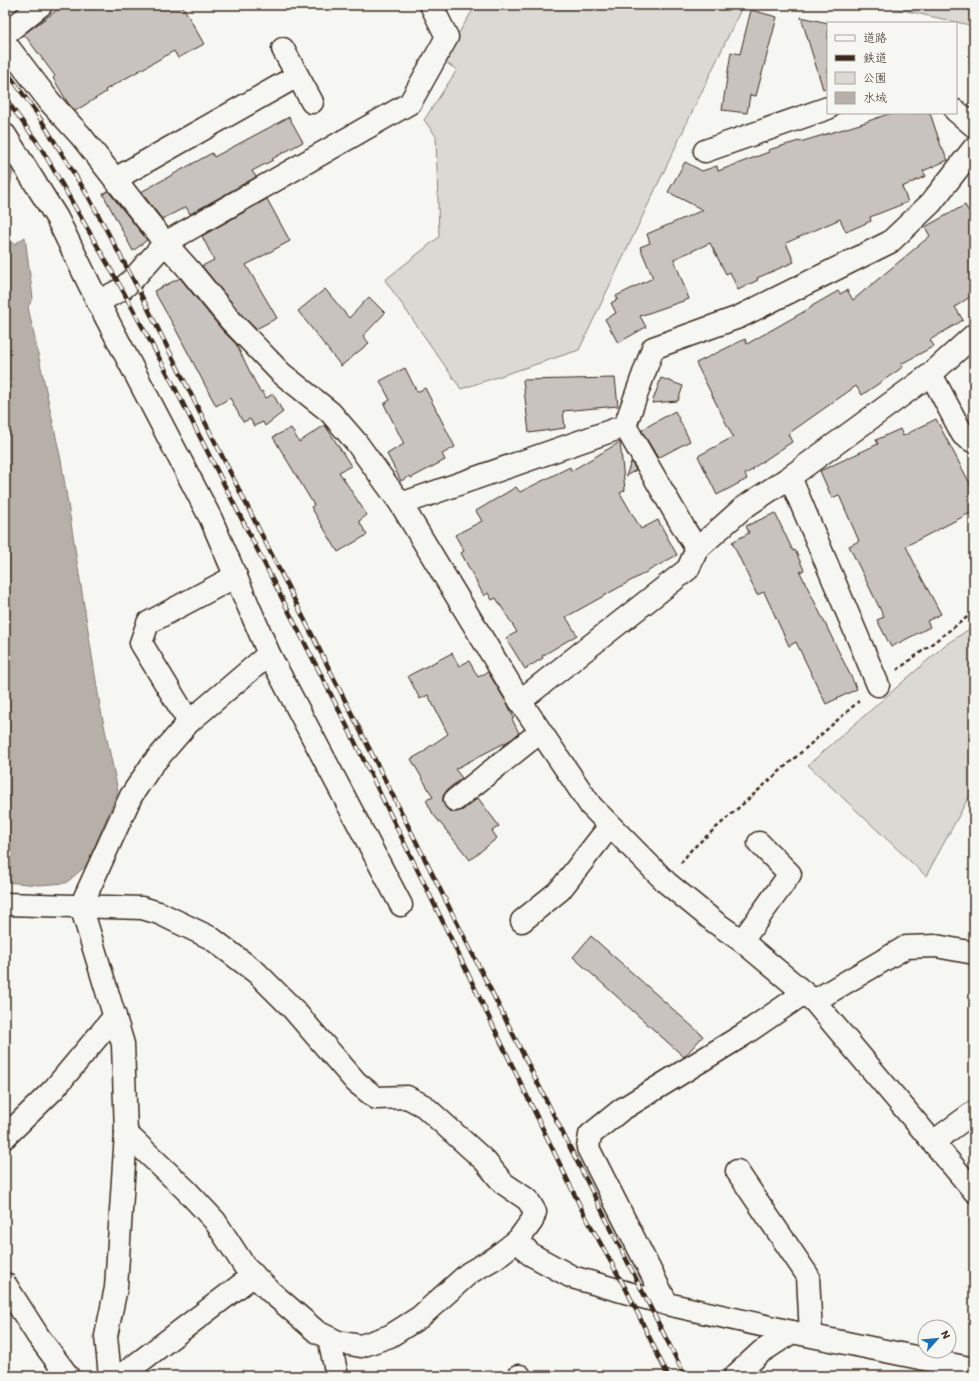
<svg xmlns="http://www.w3.org/2000/svg" width="979" height="1381" viewBox="0 0 979 1381" font-family="Itim,'Klee One',sans-serif">
<style>
.green{fill:#dad9d3;stroke:#8a8278}
.water{fill:#b6b0a9;stroke:#857a71}
.building{fill:#c8c3be;stroke:#3b2a1e}
.lines{fill:none;stroke-linecap:round;stroke-linejoin:round}
.minor-casing{stroke:#3b2a1e;stroke-width:25}
.path{stroke:#3b2a1e;stroke-width:2.5;stroke-dasharray:4 3;stroke-linecap:butt}
.minor{stroke:#f6f6f2;stroke-width:22}
.rail-casing{stroke:#3b2a1e;stroke-width:4.5}
.rail{stroke:#f6f6f2;stroke-width:3;stroke-dasharray:9;stroke-linecap:butt}
</style>
<rect width="100%" height="100%" fill="#f6f6f2"/>
<filter id="ink" filterUnits="userSpaceOnUse"><feTurbulence type="fractalNoise" baseFrequency=".025" numOctaves="2"/><feDisplacementMap in="SourceGraphic" scale="8" xChannelSelector="R" yChannelSelector="G"/><feConvolveMatrix kernelMatrix="1 2 1 2 8 2 1 2 1" color-interpolation-filters="sRGB"/></filter>
<g filter="url(#ink)">
<!-- green -->
<g class="green">
<polygon points="476,5 743,5 579,350 461,389 385,280 439,237 436,136 424,120 457,70 442,60"/>
<polygon points="880,5 974,5 974,26"/>
<polygon points="974,626 974,792 970,795 926,876 808,765 945,645"/>
</g>
<!-- water -->
<g class="water">
<polygon points="5,157 13,169 5,217"/>
<polygon points="5,236 15,244 25,237 33,298 28,307 61,460 100,706 118,791 87,865 66,883 39,885 5,882"/>
</g>
<!-- building -->
<g class="building">
<polygon points="64,5 182,5 204,44 178,58 174,51 105,90 106,92 75,111 68,103 53,78 55,76 24,34"/>
<polygon points="751,10 777,17 756,96 750,95 747,113 722,110 731,52 740,54"/>
<polygon points="801,17 828,23 828,88 823,89"/>
<polygon points="891,113 930,113 941,146 948,160 923,171 926,176 902,187 908,202 870,217 871,221 846,232 840,219 786,243 794,262 757,278 758,280 738,290 730,272 726,274 710,243 674,259 689,299 640,316 646,327 618,343 605,319 616,313 611,303 618,299 616,296 653,278 640,247 650,243 647,234 703,210 668,192 685,162 702,171 717,166 718,171 769,152 768,150 799,141 800,142 860,124"/>
<polygon points="289,117 303,142 272,159 273,160 252,171 256,177 190,214 186,207 162,219 141,192 212,153 214,157"/>
<polygon points="108,191 147,240 133,251 103,194"/>
<polygon points="267,199 290,241 246,265 277,318 256,329 241,314 202,266 214,260 202,236"/>
<polygon points="965,205 974,221 974,294 955,307 963,320 930,340 934,346 901,364 903,367 862,395 856,386 788,434 792,442 753,468 754,469 745,474 747,479 717,495 698,456 733,437 696,363 745,339 747,344 812,307 812,306 838,291 840,294 847,290 853,300 930,236 925,227"/>
<polygon points="180,278 222,330 236,344 260,392 262,391 266,398 273,394 283,412 265,426 263,422 254,426 250,419 243,422 230,398 216,406 175,328 154,291"/>
<polygon points="325,289 349,318 369,297 385,313 363,336 369,343 341,366 298,311"/>
<polygon points="405,368 417,392 425,388 455,447 442,454 445,460 411,478 410,476 401,481 387,454 404,444 384,404 390,400 380,381"/>
<polygon points="615,378 618,406 563,411 565,428 529,433 523,380"/>
<polygon points="661,378 683,386 678,401 652,403"/>
<polygon points="675,411 690,441 658,458 642,431 643,429"/>
<polygon points="936,419 974,491 974,511 906,546 919,573 941,614 927,621 930,627 891,647 877,620 884,617 849,546 859,541 839,495 832,498 820,471 878,444 876,440 900,429 903,436"/>
<polygon points="325,425 351,466 339,472 367,515 359,521 367,535 338,552 311,507 314,505 273,437 291,428 299,442"/>
<polygon points="620,442 625,490 620,493 641,529 658,520 677,555 566,617 577,635 542,656 543,658 525,669 506,638 517,632 496,598 492,600 488,593 484,596 461,553 464,551 455,535 482,521 476,511 516,487 520,492 570,467 571,471"/>
<polygon points="631,462 636,470 626,476"/>
<polygon points="775,513 793,551 795,550 804,570 800,572 857,689 826,704 796,642 789,646 764,592 757,595 732,542 749,533 746,526"/>
<polygon points="452,653 459,666 469,661 478,677 488,672 508,705 514,718 512,719 519,733 512,739 455,769 462,778 447,790 443,796 443,802 446,808 451,812 456,812 463,810 478,798 499,826 492,831 497,838 470,860 433,814 426,800 433,797 411,759 427,750 426,749 448,734 428,695 420,699 408,676"/>
<polygon points="591,936 703,1036 685,1056 684,1057 573,957"/>
</g>
<g class="lines">
<defs>
<g id="minor">
<polyline points="5,34 41,5"/>
<polyline points="5,43 50,102 81,136 165,243 191,272 232,322 281,373 330,412 356,442 401,504 520,701 591,806 667,883 716,923 742,941 814,1001 974,1191"/>
<polyline points="283,49 312,102"/>
<polyline points="956,111 974,126"/>
<polyline points="5,135 57,218 98,302 211,519 269,654 401,905"/>
<polyline points="705,151 828,108"/>
<polyline points="115,179 297,76"/>
<polyline points="98,302 122,289 133,279 165,243 410,103 447,37 431,5"/>
<polyline points="931,374 974,335"/>
<polyline points="790,477 878,685"/>
<polyline points="401,504 625,426 653,348 739,317 890,242 931,203 974,148"/>
<polyline points="697,549 743,508 790,477 931,374 963,435 974,442"/>
<polyline points="520,701 688,569 697,549 685,530 625,426"/>
<polyline points="189,722 141,643 148,623 236,576"/>
<polyline points="455,800 540,732"/>
<polyline points="5,904 142,908 159,913 211,938 257,973 293,1009 356,1082 376,1098 407,1097 424,1106 485,1161 503,1183 528,1200 535,1212 532,1221 518,1240 495,1258 469,1273 420,1317 390,1336 361,1346 338,1342 317,1332 271,1292 245,1267 215,1221 186,1190 126,1133"/>
<polyline points="522,921 560,890 610,826"/>
<polyline points="742,941 790,874 759,843"/>
<polyline points="814,1001 906,947 936,946 974,953"/>
<polyline points="5,1137 54,1089 115,1016"/>
<polyline points="933,1142 974,1112"/>
<polyline points="737,1171 808,1276 811,1335"/>
<polyline points="518,1240 530,1254 572,1277 667,1304 792,1332 974,1369"/>
<polyline points="5,1284 38,1336 68,1376"/>
<polyline points="667,1304 588,1148 590,1135 621,1110 743,1035 804,993"/>
<polyline points="329,1338 337,1376"/>
<polyline points="110,1376 106,1336 116,1288 126,1133 123,1044 81,906 131,796 151,766 189,722 269,654"/>
<polyline points="121,1376 254,1275"/>
<polyline points="519,1376 520,1376"/>
<polyline points="735,1376 761,1352 792,1332"/>
</g>
</defs>
<!-- minor casing -->
<use href="#minor" class="minor-casing"/>
<!-- path -->
<g class="path">
<polyline points="897,670 974,612"/>
<polyline points="681,863 691,850 859,701"/>
</g>
<!-- minor -->
<use href="#minor" class="minor"/>
<defs>
<g id="rail">
<polyline points="5,69 38,115 88,196 133,279 685,1376"/>
<polyline points="5,98 40,146 122,289 171,380 350,732 441,918 582,1210 627,1291 668,1376"/>
</g>
</defs>
<!-- rail casing -->
<use href="#rail" class="rail-casing"/>
<!-- rail -->
<use href="#rail" class="rail"/>
</g>
</g>
<!-- margin -->
<rect width="979" height="1381" fill="none" stroke="#f6f6f2" stroke-width="20"/>
<rect x="10" y="10" width="959" height="1361" fill="none" stroke="#3b2a1e" stroke-width="1.5" filter="url(#ink)"/>
<!-- legend -->
<rect x="827" y="22" width="130" height="92" fill="#f6f6f2" stroke="#aba49d"/>
<rect x="835" y="35" width="20" height="6" fill="#f6f6f2" stroke="#aba49d"/>
<text x="863" y="42" font-size="12" fill="#3b2a1e">道路</text>
<rect x="835" y="55" width="20" height="6" fill="#3b2a1e" stroke="#aba49d"/>
<text x="863" y="62" font-size="12" fill="#3b2a1e">鉄道</text>
<rect x="835" y="72" width="20" height="12" fill="#dad9d3" stroke="#aba49d"/>
<text x="863" y="82" font-size="12" fill="#3b2a1e">公園</text>
<rect x="835" y="92" width="20" height="12" fill="#b6b0a9" stroke="#aba49d"/>
<text x="863" y="102" font-size="12" fill="#3b2a1e">水域</text>
<!-- north arrow -->
<g transform="translate(937 1339) rotate(63)"><circle r="19" fill="#f6f6f2" stroke="#aba49d"/>
<path d="M0-3L7 15L0 10L-7 15Z" fill="#1f6fb2"/>
<text y="-6" font-size="11" font-weight="bold" text-anchor="middle" fill="#3b2a1e">N</text>
</g>
</svg>
